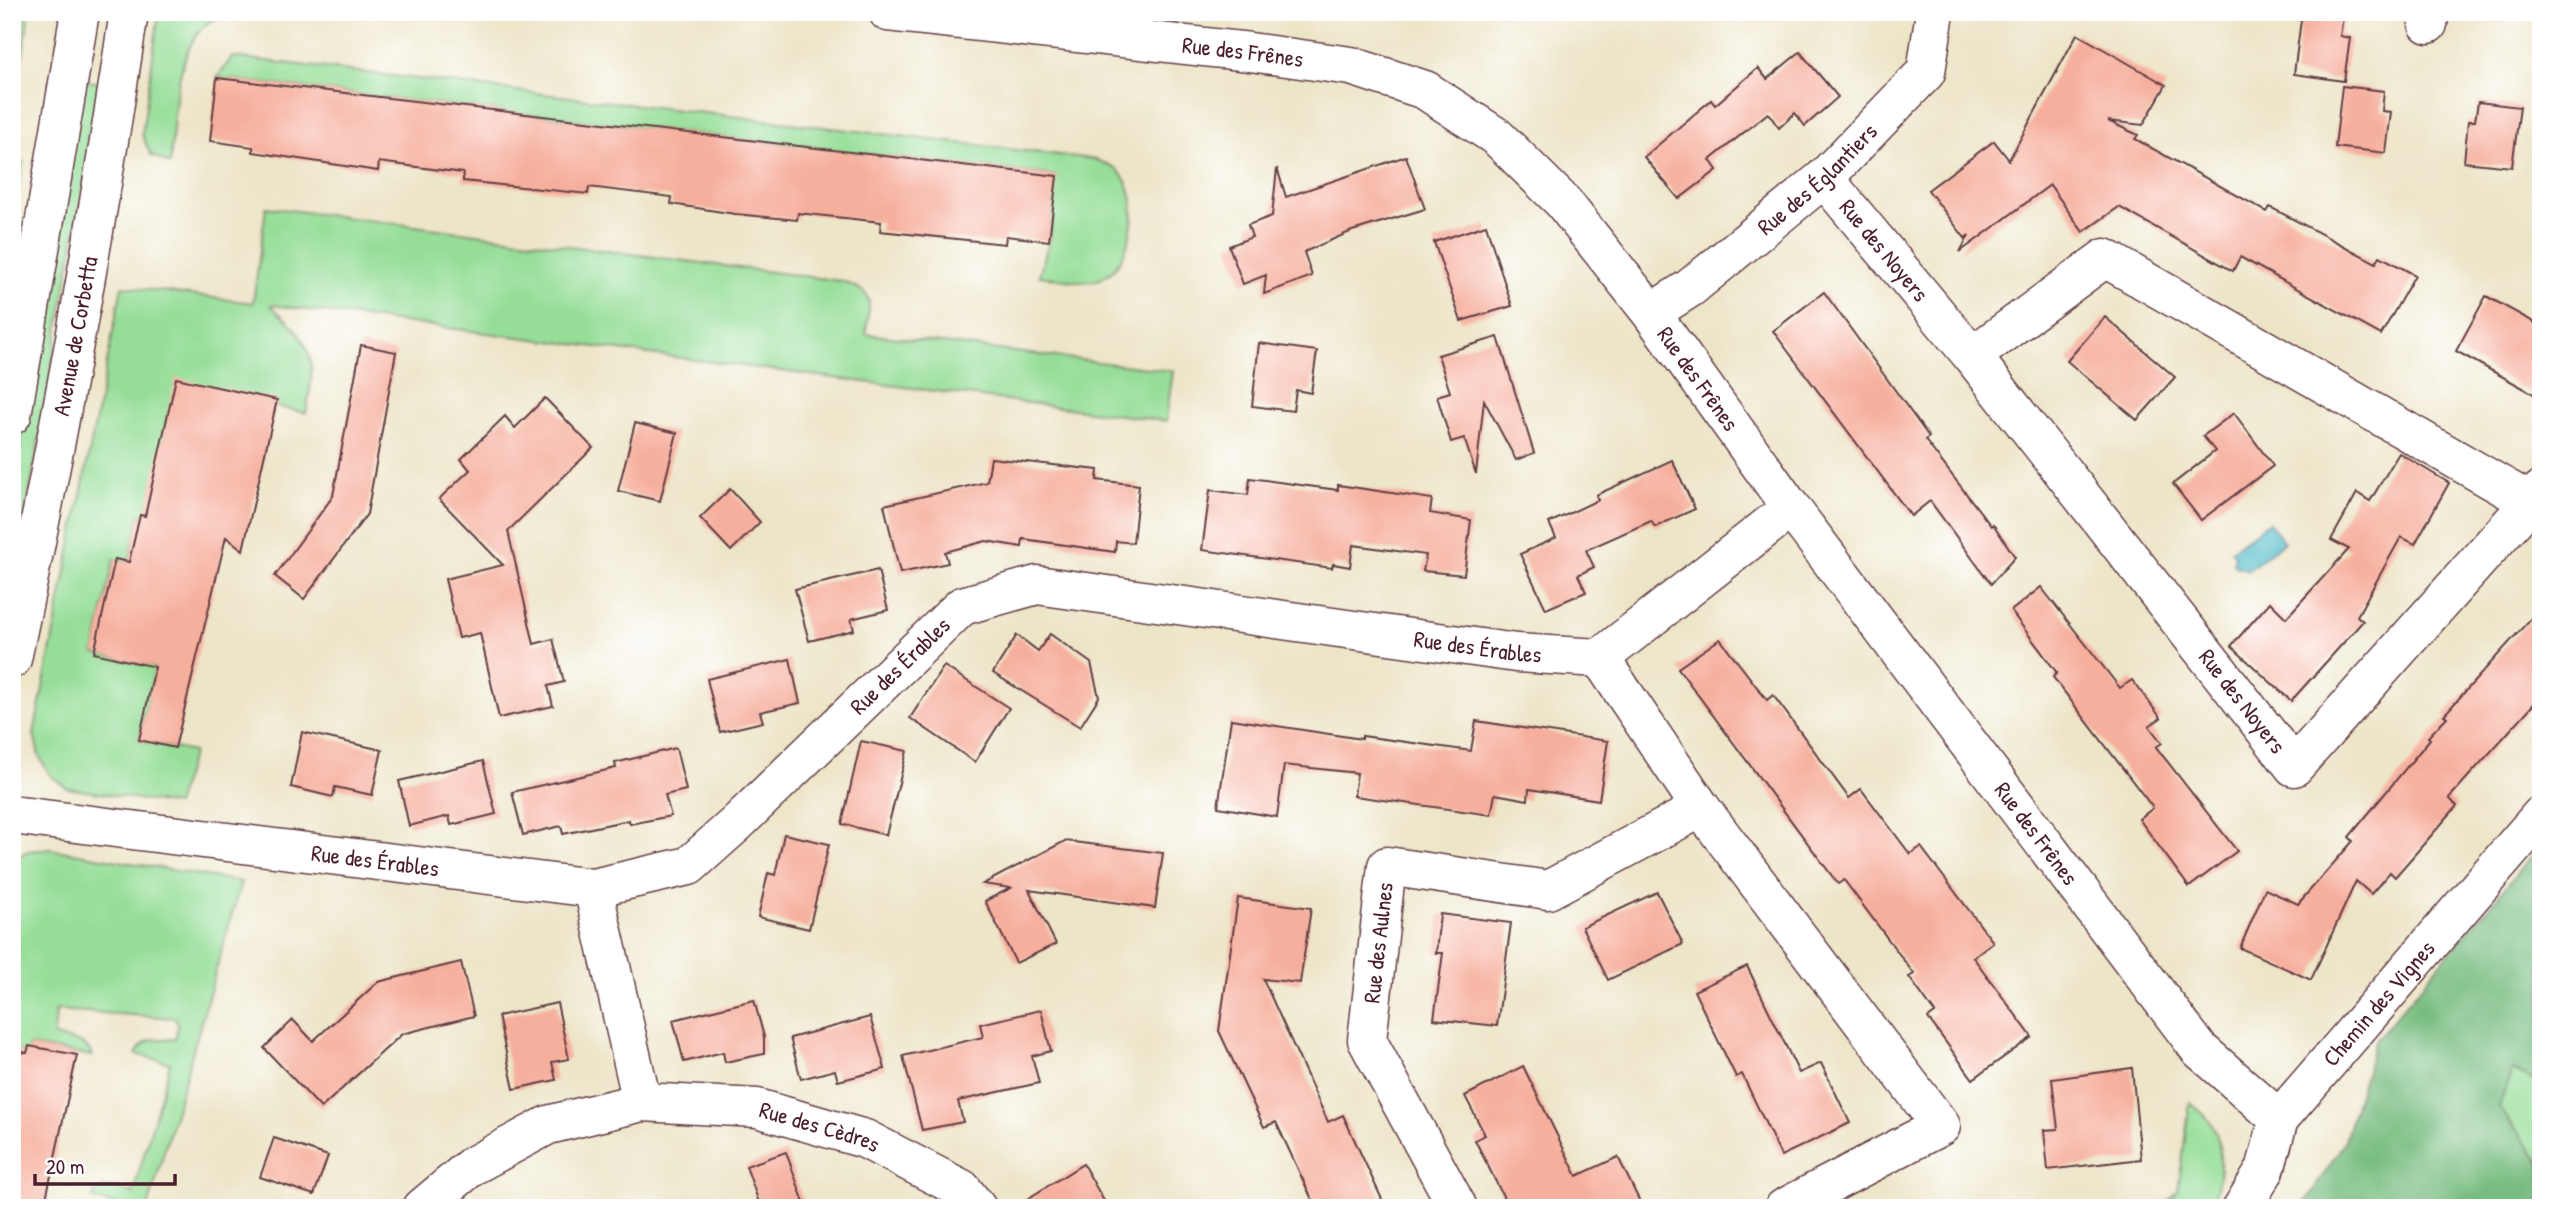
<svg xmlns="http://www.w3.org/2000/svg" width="2553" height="1220" viewBox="0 0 2553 1220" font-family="'Patrick Hand',sans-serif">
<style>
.green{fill:#96de98;stroke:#707e62;stroke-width:2}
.forest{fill:#78bd80;stroke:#616e56;stroke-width:2}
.water{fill:#4cb9c6;stroke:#4b6c78;stroke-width:2}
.building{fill:#f6af9d}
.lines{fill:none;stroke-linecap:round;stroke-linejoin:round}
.minor-casing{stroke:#623d43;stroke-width:41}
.minor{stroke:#fff;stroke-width:38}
.labels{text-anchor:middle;stroke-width:5;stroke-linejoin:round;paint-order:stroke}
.street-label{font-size:23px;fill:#4a1f2b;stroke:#fff}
</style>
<rect width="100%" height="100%" fill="#fff"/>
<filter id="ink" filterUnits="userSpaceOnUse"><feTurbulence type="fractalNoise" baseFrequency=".0143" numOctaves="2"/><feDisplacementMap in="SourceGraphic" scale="14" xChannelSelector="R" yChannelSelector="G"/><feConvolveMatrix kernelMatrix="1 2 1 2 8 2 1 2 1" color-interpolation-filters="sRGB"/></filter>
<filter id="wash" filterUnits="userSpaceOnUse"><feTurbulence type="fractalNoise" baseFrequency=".00686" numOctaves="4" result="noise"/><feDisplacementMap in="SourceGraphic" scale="28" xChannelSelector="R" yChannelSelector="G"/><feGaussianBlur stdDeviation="1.57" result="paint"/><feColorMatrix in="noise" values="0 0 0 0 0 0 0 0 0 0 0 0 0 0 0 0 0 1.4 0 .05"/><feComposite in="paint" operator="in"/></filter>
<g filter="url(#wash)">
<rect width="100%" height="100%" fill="#ede5c8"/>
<!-- green -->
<g class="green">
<polygon points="12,12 29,12 21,69 12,68"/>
<path d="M159,12H227V15C172,24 175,122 170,164L151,155L142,135Z"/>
<path d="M232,57L1093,159C1104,163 1114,165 1121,174C1143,199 1132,261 1104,277C1087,287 1058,278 1039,276L1049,241L1056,176L217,78Z"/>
<polygon points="81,80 102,83 12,591 12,489 54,254"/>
<polygon points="12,149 23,162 12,228"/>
<path d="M266,207L842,281C879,295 868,301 866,334L1173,371L1166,421L271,305C275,311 282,315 287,320C318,352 313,373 306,413L275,406L159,519L140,515L129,562L114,559L94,653L155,667L139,740L193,752L176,805L67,788L50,775L39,756L34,734L122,286L253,303Z"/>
<path d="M50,849L241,882L148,1208H124L92,1198C102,1180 116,1189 133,1193L170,1063L136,1054C146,1036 157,1039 175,1039L178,1026L176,1018L56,1010L54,1037C69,1040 87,1040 92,1056L29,1046L27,1053L12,1050V859L28,851Z"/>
<polygon points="2512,1070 2541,1084 2541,1163 2499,1107"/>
<path d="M2190,1102C2197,1109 2209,1117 2213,1126C2225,1151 2221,1183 2210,1208H2161L2178,1191Z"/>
</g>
<!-- forest -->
<polygon class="forest" points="2541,845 2541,1084 2512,1070 2499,1107 2541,1163 2541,1208 2302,1208 2344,1143 2375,1041"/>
<!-- water -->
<polygon class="water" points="2269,522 2284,542 2247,571 2243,567 2237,567 2233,564 2235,555 2231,550"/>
<g id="blocks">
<!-- building -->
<g class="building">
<polygon points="2302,12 2344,12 2340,36 2350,38 2344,81 2294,74"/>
<polygon points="2077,34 2166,85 2143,125 2108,121 2138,135 2135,139 2267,212 2270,207 2376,263 2380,256 2415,275 2381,335 2240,257 2233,271 2119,207 2083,232 2050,185 1960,252 1969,235 1965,238 1928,190 1994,141 2009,160"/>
<polygon points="1800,52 1838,97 1805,126 1795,113 1779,128 1768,113 1710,160 1717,170 1679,199 1644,157 1711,100 1715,105 1758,68 1767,79"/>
<polygon points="217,78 1057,176 1049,241 1006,236 1005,244 880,231 881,222 798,213 797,220 735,214 671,204 672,197 589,187 588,194 463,181 463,173 379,162 378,171 253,152 253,147 210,141"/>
<polygon points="2342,86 2384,91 2382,111 2391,112 2386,153 2335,147"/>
<polygon points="2478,102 2520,107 2512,167 2464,162 2468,121 2475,121"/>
<polygon points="1406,156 1425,209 1352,231 1304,252 1312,276 1264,294 1266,275 1243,284 1229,246 1252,237 1248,225 1272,216 1277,168 1286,197"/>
<polygon points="1486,225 1512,306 1461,321 1434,242"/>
<polygon points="1824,292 1929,437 1925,440 1991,526 1993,524 2015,557 1991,584 1930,501 1911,516 1773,331"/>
<polygon points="2486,296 2541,326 2541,398 2456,351"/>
<polygon points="2105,317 2175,377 2137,420 2067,361"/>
<polygon points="1498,337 1534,453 1516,460 1484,400 1476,474 1464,438 1451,442 1437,396 1450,392 1438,355"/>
<polygon points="1259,343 1317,351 1311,393 1296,390 1293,411 1252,406"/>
<polygon points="361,345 396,352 367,514 304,599 275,576 333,496"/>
<polygon points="176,378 277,400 243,550 226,537 175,748 139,740 155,667 94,653 115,559 129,562 140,515 145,516"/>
<polygon points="545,398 593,448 508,531 534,644 553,639 564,682 548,686 553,706 499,718 480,633 459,638 445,579 503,565 439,499 470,470 461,459 505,416 515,428"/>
<polygon points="2234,413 2273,466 2201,520 2173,484 2215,451 2203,436"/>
<polygon points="635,423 677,433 660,501 618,491"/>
<polygon points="2399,453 2449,483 2415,544 2401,537 2357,616 2363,621 2291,701 2231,646 2270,602 2286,618 2349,549 2331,540 2357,493 2370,501"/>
<polygon points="991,458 1098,470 1097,480 1139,485 1133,543 1116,541 1115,552 1023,539 1022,547 986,541 945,552 948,563 900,573 884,505 987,482"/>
<polygon points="1672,460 1695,509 1655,527 1651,521 1586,550 1594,567 1578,575 1586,592 1546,609 1520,554 1556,538 1549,523 1598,500 1596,495"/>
<polygon points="1250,478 1338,490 1338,485 1432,499 1430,513 1471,520 1464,575 1423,571 1426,555 1353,545 1350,567 1333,564 1332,568 1202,550 1210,490 1248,495"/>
<polygon points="730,489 760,522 731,551 700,518"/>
<polygon points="878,570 888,610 851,619 854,630 809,641 795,589"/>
<polygon points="2041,587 2120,688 2132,680 2161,718 2149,726 2162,743 2156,747 2237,851 2189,887 2139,819 2153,808 2053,677 2057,673 2011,611"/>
<polygon points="2541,607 2541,696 2449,798 2457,806 2395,877 2390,872 2371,894 2356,881 2311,980 2240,948 2265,889 2298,904 2353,841 2349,837 2430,739 2428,737 2447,717 2444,715"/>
<polygon points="1050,634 1091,663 1099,697 1080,727 993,673 1017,635 1038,651"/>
<polygon points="1720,639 1767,700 1773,695 1849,798 1861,789 1910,854 1921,847 1993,942 1973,957 2032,1037 1973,1079 1928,1018 1935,1013 1909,977 1914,974 1844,880 1838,884 1678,668"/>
<polygon points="790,659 800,703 760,712 763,722 720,732 707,679"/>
<polygon points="944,666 1009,708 975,762 910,718"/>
<polygon points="1231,719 1362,739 1362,736 1471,751 1476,721 1608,741 1599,800 1529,789 1528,800 1495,794 1491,815 1354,796 1357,773 1284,765 1277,817 1218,807"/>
<polygon points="302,732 382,750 372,795 335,787 333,797 291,787"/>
<polygon points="861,741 907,751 886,835 842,824"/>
<polygon points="676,748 686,790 665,795 671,816 630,824 629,820 563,834 561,826 523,835 512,792 616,768 615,763"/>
<polygon points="483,761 496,814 451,825 449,816 409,826 399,781"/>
<polygon points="784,834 829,844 809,929 758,917 768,873 775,875"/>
<polygon points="1065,841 1163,853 1155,908 1029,890 1056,944 1016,963 985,901 1011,888 983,884"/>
<polygon points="1657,892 1683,944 1608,980 1582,927"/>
<polygon points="1238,898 1311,908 1300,983 1263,979 1328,1122 1343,1115 1386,1208 1316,1208 1276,1122 1264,1127 1219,1031"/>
<polygon points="1440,914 1511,923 1497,1026 1434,1019 1443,953 1436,953"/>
<polygon points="461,962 474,1016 402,1034 321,1108 264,1048 293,1020 313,1041 378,982"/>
<polygon points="1747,966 1799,1073 1821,1063 1850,1123 1781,1156 1742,1074 1736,1077 1694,991"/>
<polygon points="754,1000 764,1037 764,1054 725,1062 723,1052 684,1062 673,1020"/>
<polygon points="557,1003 569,1059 552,1062 556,1080 514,1089 498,1016"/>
<polygon points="1041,1010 1051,1051 1032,1056 1039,1083 958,1101 963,1122 922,1130 903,1056 983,1037 980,1024"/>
<polygon points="870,1017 885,1069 838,1081 835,1070 801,1079 790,1038"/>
<polygon points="29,1046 77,1055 44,1208 12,1208 12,1050 27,1053"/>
<polygon points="1523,1066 1577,1176 1618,1157 1643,1208 1509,1208 1475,1140 1485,1135 1465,1096"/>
<polygon points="2132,1068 2141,1159 2048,1170 2044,1130 2058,1129 2052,1079"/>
<polygon points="274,1138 328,1156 314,1195 260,1177"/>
<polygon points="786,1152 806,1208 761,1208 746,1166"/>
<polygon points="1083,1164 1108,1208 1013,1208"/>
</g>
</g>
</g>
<g filter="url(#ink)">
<use href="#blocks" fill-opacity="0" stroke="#623d43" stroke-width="2"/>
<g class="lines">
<defs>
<g id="minor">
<path id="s1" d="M888,12L1250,52L1351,66L1425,90L1497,137L1563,202L1651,313L1791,508L2199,1049L2279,1119"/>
<polyline points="2428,24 2430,12"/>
<path id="s2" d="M1824,178L1972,356L2294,767L2541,490"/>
<path id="s3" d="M1651,313L1690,288L1824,178L1926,72L1935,12"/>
<polyline points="1972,356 2105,258 2530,502"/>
<polyline points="12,415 80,12"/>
<polyline points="1600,658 1701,808 1941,1126 1784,1208"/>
<path id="s4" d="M12,659C57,445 97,229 129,12"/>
<path id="s5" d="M12,815L593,888L689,866L736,824L962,606L1037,585L1516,653L1600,658L1791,508"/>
<polyline points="593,888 642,1102"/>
<path id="s6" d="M422,1208L472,1166L548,1125L642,1102L757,1108L865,1139L962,1189L977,1208"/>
<path id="s7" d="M1458,1208L1367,1040L1387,866L1548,890L1701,808"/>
<path id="s8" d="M2242,1208L2265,1170L2279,1119L2541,815"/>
</g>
</defs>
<!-- minor casing -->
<use href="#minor" class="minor-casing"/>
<!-- minor -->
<use href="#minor" class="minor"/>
</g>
</g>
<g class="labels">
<!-- street labels -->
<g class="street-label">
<text dy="8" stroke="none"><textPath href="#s1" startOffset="357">Rue des Frênes</textPath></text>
<text dy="8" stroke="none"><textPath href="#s3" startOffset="214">Rue des Églantiers</textPath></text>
<text dy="8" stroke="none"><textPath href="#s2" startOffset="94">Rue des Noyers</textPath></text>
<text dy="8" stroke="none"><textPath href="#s4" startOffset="329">Avenue de Corbetta</textPath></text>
<text dy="8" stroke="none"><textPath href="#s1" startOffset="945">Rue des Frênes</textPath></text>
<text dy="8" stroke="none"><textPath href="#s5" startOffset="1584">Rue des Érables</textPath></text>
<text dy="8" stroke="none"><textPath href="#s5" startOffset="975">Rue des Érables</textPath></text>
<text dy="8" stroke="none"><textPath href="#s2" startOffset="670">Rue des Noyers</textPath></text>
<text dy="8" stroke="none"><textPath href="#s1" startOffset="1512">Rue des Frênes</textPath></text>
<text dy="8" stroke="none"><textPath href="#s5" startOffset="366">Rue des Érables</textPath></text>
<text dy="8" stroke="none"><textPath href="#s7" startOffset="289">Rue des Aulnes</textPath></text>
<text dy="8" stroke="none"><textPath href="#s8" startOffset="250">Chemin des Vignes</textPath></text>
<text dy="8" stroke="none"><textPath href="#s6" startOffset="429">Rue des Cèdres</textPath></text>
</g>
</g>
<!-- margin -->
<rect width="2553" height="1220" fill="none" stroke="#fff" stroke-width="42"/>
<!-- scale -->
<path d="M35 1174v10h140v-10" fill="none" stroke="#4a1f2b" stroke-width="3.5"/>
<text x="46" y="1174" font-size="21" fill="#4a1f2b" stroke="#ffffff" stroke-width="5" paint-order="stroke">20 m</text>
</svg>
